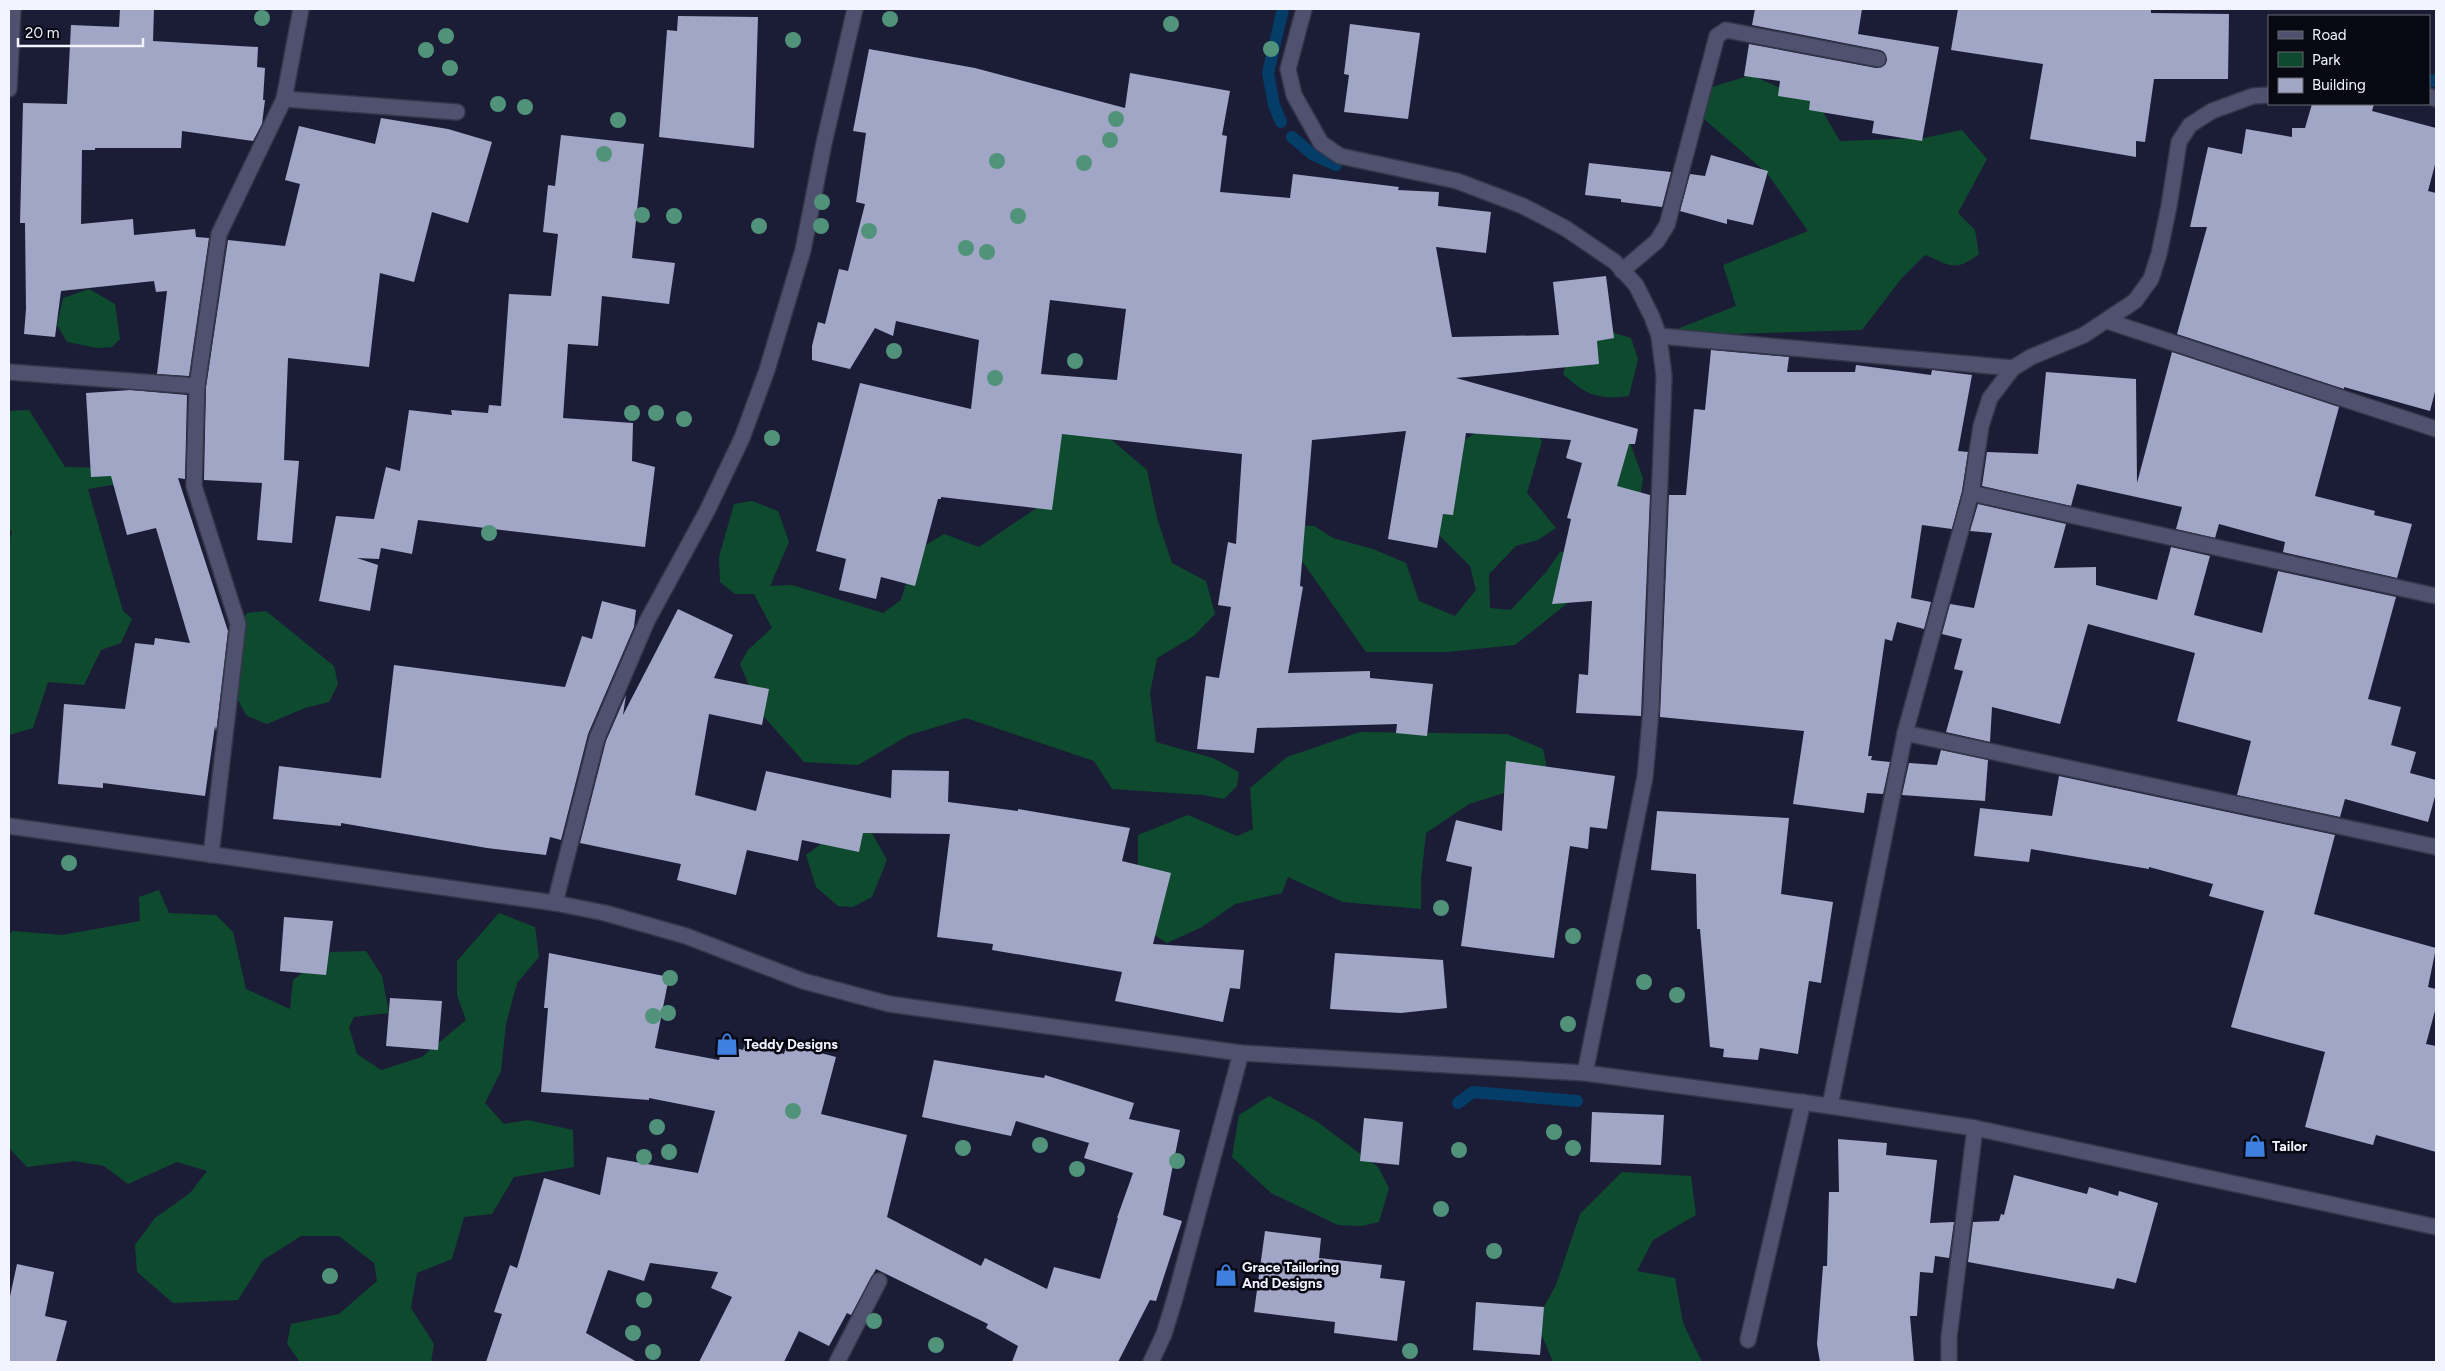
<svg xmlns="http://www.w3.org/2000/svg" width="2445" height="1371" viewBox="0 0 2445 1371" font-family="Figtree,sans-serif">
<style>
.green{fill:#0e4b2e}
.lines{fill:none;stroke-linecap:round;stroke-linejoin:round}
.stream{stroke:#043d67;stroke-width:12}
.building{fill:#a1a6c7;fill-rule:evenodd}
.service-casing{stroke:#36364a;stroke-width:18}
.minor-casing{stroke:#36364a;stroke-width:18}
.tertiary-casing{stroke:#36364a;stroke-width:18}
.service{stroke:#4e526f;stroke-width:15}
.minor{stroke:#4e526f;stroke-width:15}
.tertiary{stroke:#4e526f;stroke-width:15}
.tree{fill:#51937a}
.labels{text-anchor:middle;stroke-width:5;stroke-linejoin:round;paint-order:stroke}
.poi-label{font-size:14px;font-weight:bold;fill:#f2f4ff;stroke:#080813;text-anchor:start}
</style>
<rect width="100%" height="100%" fill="#1b1d36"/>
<!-- green -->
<g class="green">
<path d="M1751,75L1778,87L1807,85L1840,141L1924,138L1962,130L1987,159L1958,213L1975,230L1979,254C1954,273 1951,265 1925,255L1901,279L1862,330L1659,336L1736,306L1723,265L1808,231L1767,173L1698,114L1709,88Z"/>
<polygon points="89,289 115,304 120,339 112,347 97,348 67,342 57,325 63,298"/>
<path d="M1598,328L1631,338L1638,359L1629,396C1598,400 1586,395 1563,374L1575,339Z"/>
<polygon points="29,410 65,467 120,468 118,484 88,489 123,611 132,619 121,643 101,650 84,685 48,682 33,728 9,735 9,542 12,532 9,529 9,411"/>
<polygon points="1524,414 1542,441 1527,493 1556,528 1538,540 1516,546 1489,574 1490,608 1511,610 1547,571 1560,552 1583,553 1578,595 1515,645 1447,652 1366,652 1297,554 1296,525 1314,526 1333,538 1373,549 1406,563 1419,601 1455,616 1476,590 1470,566 1427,523 1434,447 1468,438 1494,420"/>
<polygon points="1100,430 1147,470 1157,518 1172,563 1206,581 1215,614 1194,636 1157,658 1150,693 1156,742 1213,758 1239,772 1237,786 1224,799 1203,795 1112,789 1094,761 966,718 909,735 858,765 804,762 760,712 740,664 748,650 772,628 754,594 735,594 720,582 719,557 734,504 752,501 778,511 789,542 770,586 792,585 883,613 901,600 916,551 944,534 979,547 1047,501 1037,436"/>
<polygon points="1630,443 1643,478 1638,511 1585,450"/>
<polygon points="266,611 334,666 338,684 329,702 305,708 267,724 247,716 219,667 247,613"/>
<polygon points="1360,732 1507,734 1543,749 1549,779 1469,804 1426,833 1421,879 1421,909 1343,902 1288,877 1282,893 1235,904 1202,927 1167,943 1145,929 1138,876 1138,835 1188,815 1237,836 1253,829 1250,788 1287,757"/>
<polygon points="863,817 887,860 872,897 853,907 838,906 816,887 806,855 852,821"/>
<polygon points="159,890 169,913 216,915 233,932 246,989 290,1009 293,980 331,952 366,951 382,976 389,1013 354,1017 349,1027 357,1054 381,1070 422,1057 466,1020 457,995 457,961 499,913 535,927 539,957 517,983 506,1024 501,1071 485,1103 504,1124 528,1120 573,1130 574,1167 514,1177 492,1214 464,1217 452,1259 417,1273 411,1308 434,1344 431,1362 300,1362 287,1344 291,1324 339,1314 377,1281 374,1263 339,1236 301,1236 263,1260 238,1300 173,1303 137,1272 135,1245 155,1218 190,1193 207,1171 177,1162 128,1184 104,1166 74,1161 27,1167 9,1148 9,934 13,931 62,935 140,921 139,897"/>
<polygon points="1269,1096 1316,1121 1378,1167 1389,1188 1379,1222 1362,1226 1338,1225 1271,1193 1232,1157 1239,1115"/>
<polygon points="1622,1172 1691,1176 1696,1215 1653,1240 1637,1271 1675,1278 1683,1323 1702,1362 1553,1362 1536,1321 1556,1285 1580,1214"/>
</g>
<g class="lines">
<!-- stream -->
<g class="stream">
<polyline points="2429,80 2436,81"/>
<polyline points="1281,122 1274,105 1268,73 1283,9"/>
<polyline points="1292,137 1312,154 1336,165"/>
<polyline points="1458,1103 1473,1092 1577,1101"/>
</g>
</g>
<!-- building -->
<g class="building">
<polygon points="120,9 154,9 153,41 258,47 257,67 265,68 263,100 265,100 262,124 253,141 182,131 181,148 95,148 95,150 82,150 81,224 133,219 134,235 195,229 196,237 209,238 189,376 157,374 167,291 156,292 154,281 61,291 55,337 24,334 26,309 25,223 20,223 23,103 67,104 71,25 119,27"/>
<polygon points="1755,9 1862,9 1858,34 1939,47 1922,141 1872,133 1874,121 1809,110 1810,101 1778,96 1780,81 1744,76 1749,44 1876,68 1885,65 1887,60 1884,52 1880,50 1752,25"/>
<polygon points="1958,9 2151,9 2151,13 2229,14 2228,79 2154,79 2145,142 2136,141 2136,157 2030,139 2043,64 1951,50"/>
<polygon points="678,16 758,17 754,148 659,137 667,30 677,31"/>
<polygon points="1350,24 1420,33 1408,119 1344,112 1349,75 1344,74"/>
<path d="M869,49L975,68L1125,108L1130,73L1230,91L1222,135L1227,136L1220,192L1290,198L1293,174L1399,187L1398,190L1439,192L1438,206L1491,212L1486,253L1436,247L1452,337L1559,335L1553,282L1606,276L1614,338L1597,341L1599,364L1456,378L1638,429L1635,444H1629L1617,486L1650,495L1641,716L1576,713L1579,674L1588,675L1592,601L1552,604L1571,519L1567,518L1582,463L1566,458L1571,440L1466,433L1453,515L1443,514L1437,548L1388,539L1406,431L1312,440L1300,586L1303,587L1288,673L1370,671V678L1433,684L1427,736L1396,733L1397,724L1257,728L1254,753L1197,749L1206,676L1219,678L1231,607L1218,605L1228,542L1236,544L1242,454L1062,434L1052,510L941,497V499H938L915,586L881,577L876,599L839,590L846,559L816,551L860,383L971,409L979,340L896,321L893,336L875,328L850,369L812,360V346L818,322L825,324L839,269L848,271L865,204L856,202L866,133L853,131ZM1050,300L1126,309L1117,380L1041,374Z"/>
<polygon points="2312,104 2374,104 2372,111 2436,128 2436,161 2428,191 2436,193 2436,388 2430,411 2344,387 2344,389 2177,334 2207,227 2190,227 2208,147 2242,154 2246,129 2292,137 2292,128 2305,128"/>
<polygon points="381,118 448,129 492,142 468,223 432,212 414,282 380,273 369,367 288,358 284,460 299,461 292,543 257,540 262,483 204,480 206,387 228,240 285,246 300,184 285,180 299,126 375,144"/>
<polygon points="561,135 644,144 632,258 675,263 669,304 602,296 598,346 568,344 563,418 633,423 632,461 655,467 645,547 418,520 412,554 381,548 379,559 357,558 378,565 370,611 319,601 336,516 374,519 386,467 400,471 409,410 452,415 451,410 488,413 489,405 501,406 509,294 551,296 558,234 543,232 548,185 555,186"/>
<polygon points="1711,155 1768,171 1753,225 1727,219 1727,224 1680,211 1690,174 1705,176"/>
<polygon points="1589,163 1671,172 1662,207 1621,202 1621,199 1585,195"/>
<polygon points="1711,350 1789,357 1787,372 1855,372 1856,365 1931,375 1932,370 1972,375 1958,451 1968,452 1962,491 1952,529 1922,525 1911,598 1931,602 1924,629 1897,622 1892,641 1885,639 1868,756 1872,756 1871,760 1890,762 1883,794 1867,793 1864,813 1793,804 1804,731 1660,717 1669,495 1686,495 1694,409 1705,410"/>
<polygon points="2172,352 2339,407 2315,496 2375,511 2374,515 2412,524 2397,578 2283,552 2285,542 2219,524 2215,538 2176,529 2182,507 2077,484 2071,506 1982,486 1987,452 2038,454 2046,372 2136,379 2137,483"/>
<polygon points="131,390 187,395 185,479 178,478 228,631 217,725 216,731 215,726 205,796 103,783 103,788 58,784 64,704 125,709 135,643 154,645 155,638 190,643 156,528 127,535 111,476 91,477 86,393"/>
<polygon points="1978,504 2066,524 2054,568 2096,567 2096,585 2157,600 2171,547 2210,556 2194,615 2262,633 2278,571 2396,597 2368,699 2401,707 2391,745 2416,752 2410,773 2436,780 2436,793 2428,822 2345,799 2340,817 2237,795 2251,741 2177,721 2195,653 2088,624 2060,724 1992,707 1990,742 1946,732 1963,671 1954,669 1962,639 1942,634 1950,604 1974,608 1992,533 1970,531"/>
<polygon points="602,601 636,610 634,627 588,734 561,840 550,837 546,855 487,848 341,823 341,826 273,819 279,766 381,778 394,665 565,687 582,636 592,639"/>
<polygon points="678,609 733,635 714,678 769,689 762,725 709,714 695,795 756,811 766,771 891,798 892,770 949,771 948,802 1018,811 1018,809 1130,828 1122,861 1171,873 1153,944 1244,950 1240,989 1230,988 1223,1022 1115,1001 1122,972 992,950 993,944 937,937 950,834 863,833 859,852 802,840 798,861 747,850 736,895 677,880 681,864 580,843 606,741 626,695 623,715"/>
<polygon points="1941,750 1988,760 1985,801 1902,795 1909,763 1937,765"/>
<polygon points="1506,761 1615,776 1607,829 1590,827 1588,849 1570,846 1554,958 1461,946 1472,867 1446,861 1456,820 1502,831"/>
<polygon points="2059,776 2335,835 2314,914 2436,948 2428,987 2436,989 2436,1007 2426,1044 2436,1046 2436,1152 2376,1135 2373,1145 2305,1127 2325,1052 2231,1027 2264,911 2209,896 2213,884 2149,867 2149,869 2031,849 2029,862 1974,856 1980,808 2052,816"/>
<polygon points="1657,811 1789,818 1781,894 1833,902 1821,983 1809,981 1798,1054 1760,1048 1758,1060 1723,1057 1724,1049 1710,1047 1700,929 1697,929 1696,874 1651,870"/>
<polygon points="284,917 333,921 326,975 280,971"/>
<polygon points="549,953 669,977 655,1048 719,1060 723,1045 743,1050 745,1044 784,1054 787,1044 836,1057 821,1114 907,1135 887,1217 981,1266 985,1258 1047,1289 1054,1267 1100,1279 1118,1218 1117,1218 1133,1173 1084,1158 1089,1143 1016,1121 1011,1136 922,1117 934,1060 1044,1078 1045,1075 1134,1103 1129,1119 1180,1130 1163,1215 1182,1221 1156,1301 1150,1300 1118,1362 1012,1362 1018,1346 986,1328 988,1324 876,1269 851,1315 847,1313 829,1346 799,1331 784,1362 699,1362 732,1297 711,1288 718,1272 650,1263 644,1281 608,1270 586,1333 637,1362 486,1362 502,1314 494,1312 510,1265 517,1268 544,1178 600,1195 607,1157 698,1173 715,1111 649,1098 649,1100 541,1092 548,1008 544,1008"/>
<polygon points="1335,953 1443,960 1447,1008 1401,1013 1330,1009"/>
<polygon points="390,998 442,1001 438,1050 386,1046"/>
<polygon points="1592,1112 1664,1115 1661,1165 1590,1162"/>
<polygon points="1364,1118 1403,1122 1399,1165 1360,1161"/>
<polygon points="1838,1139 1887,1143 1886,1155 1937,1160 1930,1223 1954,1222 1949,1258 1935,1256 1933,1273 1920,1272 1917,1316 1910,1316 1914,1362 1820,1362 1817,1344 1823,1266 1827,1266 1829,1192 1839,1192"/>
<polygon points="2014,1175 2087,1194 2089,1187 2118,1196 2119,1191 2158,1203 2136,1283 2117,1278 2114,1289 1968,1262 1973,1222 1999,1221 2001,1214 2004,1215"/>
<polygon points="1265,1231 1321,1238 1319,1258 1382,1265 1380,1278 1405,1281 1397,1341 1334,1333 1335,1322 1254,1312"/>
<polygon points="17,1264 54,1272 45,1316 67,1321 56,1362 9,1362 9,1301"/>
<polygon points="1476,1302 1544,1307 1540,1355 1473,1350"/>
</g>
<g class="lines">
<defs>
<g id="service">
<polyline points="284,99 457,112"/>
<polyline points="1748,1340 1803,1102"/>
</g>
<g id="minor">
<polyline points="1304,9 1288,69 1294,95 1321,143 1340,156 1457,181 1523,206 1565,228 1615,262 1636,285 1652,317 1659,336 1664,376 1651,710 1645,777 1585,1073"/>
<polyline points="9,89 13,9"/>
<polyline points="2429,96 2436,99"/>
<polyline points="1622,271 1657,241 1667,225 1717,36 1726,30 1878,59"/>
<polyline points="2107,321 2436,429"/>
<polyline points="1659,336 2013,368"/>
<polyline points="9,372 197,386"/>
<polyline points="1971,493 2436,596"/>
<polyline points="1905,733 2436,847"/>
<polyline points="211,855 238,624 194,486 197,386 219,234 284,99 301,9"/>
<polyline points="555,903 597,738 647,621 707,511 742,438 767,370 803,250 824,143 855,9"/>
<polyline points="1830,1106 1905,733 1971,493 1981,426 1990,398 2013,368 2031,357 2084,335 2135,301 2151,279 2159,254 2169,206 2179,142 2190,125 2212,111 2253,96 2269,95"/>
<polyline points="837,1362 879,1281"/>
<polyline points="1151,1362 1164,1334 1175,1298 1241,1053"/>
<polyline points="1949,1362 1949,1337 1975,1128"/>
</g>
<polyline id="tertiary" points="9,826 555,903 605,913 686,936 803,981 889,1004 1241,1053 1585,1073 1830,1106 1975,1128 2436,1227"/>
</defs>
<!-- service casing -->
<use href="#service" class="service-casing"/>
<!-- minor casing -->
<use href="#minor" class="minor-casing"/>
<!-- tertiary casing -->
<use href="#tertiary" class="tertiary-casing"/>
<!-- service -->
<use href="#service" class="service"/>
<!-- minor -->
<use href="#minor" class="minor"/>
<!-- tertiary -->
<use href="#tertiary" class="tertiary"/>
</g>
<!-- trees -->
<g class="tree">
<circle cx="262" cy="18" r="8"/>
<circle cx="890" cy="19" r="8"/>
<circle cx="1171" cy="24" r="8"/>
<circle cx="446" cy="36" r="8"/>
<circle cx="793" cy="40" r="8"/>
<circle cx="1271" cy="49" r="8"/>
<circle cx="426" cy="50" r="8"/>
<circle cx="450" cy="68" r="8"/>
<circle cx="498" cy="104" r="8"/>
<circle cx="525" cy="107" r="8"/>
<circle cx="1116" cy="119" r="8"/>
<circle cx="618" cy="120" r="8"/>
<circle cx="1110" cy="140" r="8"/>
<circle cx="604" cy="154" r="8"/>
<circle cx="997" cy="161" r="8"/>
<circle cx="1084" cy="163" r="8"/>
<circle cx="822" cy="202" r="8"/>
<circle cx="642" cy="215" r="8"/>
<circle cx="674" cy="216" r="8"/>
<circle cx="1018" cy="216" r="8"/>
<circle cx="759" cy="226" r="8"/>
<circle cx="821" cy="226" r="8"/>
<circle cx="869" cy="231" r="8"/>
<circle cx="966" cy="248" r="8"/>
<circle cx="987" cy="252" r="8"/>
<circle cx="894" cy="351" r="8"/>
<circle cx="1075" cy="361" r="8"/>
<circle cx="995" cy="378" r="8"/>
<circle cx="632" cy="413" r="8"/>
<circle cx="656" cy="413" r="8"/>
<circle cx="684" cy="419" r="8"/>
<circle cx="772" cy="438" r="8"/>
<circle cx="489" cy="533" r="8"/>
<circle cx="69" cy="863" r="8"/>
<circle cx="1441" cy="908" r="8"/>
<circle cx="1573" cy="936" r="8"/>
<circle cx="670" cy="978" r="8"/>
<circle cx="1644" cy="982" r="8"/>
<circle cx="1677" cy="995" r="8"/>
<circle cx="668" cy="1013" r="8"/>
<circle cx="653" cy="1016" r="8"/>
<circle cx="1568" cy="1024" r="8"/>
<circle cx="793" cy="1111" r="8"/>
<circle cx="657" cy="1127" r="8"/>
<circle cx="1554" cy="1132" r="8"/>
<circle cx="1040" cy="1145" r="8"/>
<circle cx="963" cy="1148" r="8"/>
<circle cx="1573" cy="1148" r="8"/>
<circle cx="1459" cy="1150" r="8"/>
<circle cx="669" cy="1152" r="8"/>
<circle cx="644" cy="1157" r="8"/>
<circle cx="1177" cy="1161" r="8"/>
<circle cx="1077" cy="1169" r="8"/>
<circle cx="1441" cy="1209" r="8"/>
<circle cx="1494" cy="1251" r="8"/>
<circle cx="330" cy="1276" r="8"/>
<circle cx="644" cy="1300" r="8"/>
<circle cx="874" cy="1321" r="8"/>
<circle cx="633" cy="1333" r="8"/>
<circle cx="936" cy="1345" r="8"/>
<circle cx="1410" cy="1351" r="8"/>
<circle cx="653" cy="1352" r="8"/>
</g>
<!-- icons -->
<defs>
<symbol id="shop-bare" viewBox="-9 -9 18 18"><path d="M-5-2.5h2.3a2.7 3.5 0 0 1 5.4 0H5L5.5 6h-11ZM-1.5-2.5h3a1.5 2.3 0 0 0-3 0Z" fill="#3f7fe0" stroke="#080813" stroke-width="2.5" paint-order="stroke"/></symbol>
</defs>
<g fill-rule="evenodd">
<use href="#shop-bare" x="711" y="1028" width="32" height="32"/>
<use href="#shop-bare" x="2239" y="1130" width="32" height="32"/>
<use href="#shop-bare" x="1210" y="1259" width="32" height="32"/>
</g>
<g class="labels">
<!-- poi labels -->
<g class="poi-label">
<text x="744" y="1049">Teddy Designs</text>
<text x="2272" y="1151">Tailor</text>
<text x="1242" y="1272">Grace Tailoring<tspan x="1242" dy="16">And Designs</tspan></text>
</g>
</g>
<!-- border -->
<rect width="2445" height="1371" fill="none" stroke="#f2f4ff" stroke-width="20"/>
<!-- legend -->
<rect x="2268" y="15" width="162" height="90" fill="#080813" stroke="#666671"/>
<rect x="2278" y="31" width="25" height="8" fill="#4e526f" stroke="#666671"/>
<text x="2312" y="40" font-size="15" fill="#f2f4ff">Road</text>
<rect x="2278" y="52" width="25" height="15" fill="#0e4b2e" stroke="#666671"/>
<text x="2312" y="65" font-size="15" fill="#f2f4ff">Park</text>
<rect x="2278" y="78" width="25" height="15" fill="#a1a6c7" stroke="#666671"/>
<text x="2312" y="90" font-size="15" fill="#f2f4ff">Building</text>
<!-- scale -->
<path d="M18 38v8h125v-8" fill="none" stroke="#f2f4ff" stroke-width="2.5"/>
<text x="25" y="38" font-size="15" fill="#f2f4ff" stroke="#080813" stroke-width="4" paint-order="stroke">20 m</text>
</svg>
